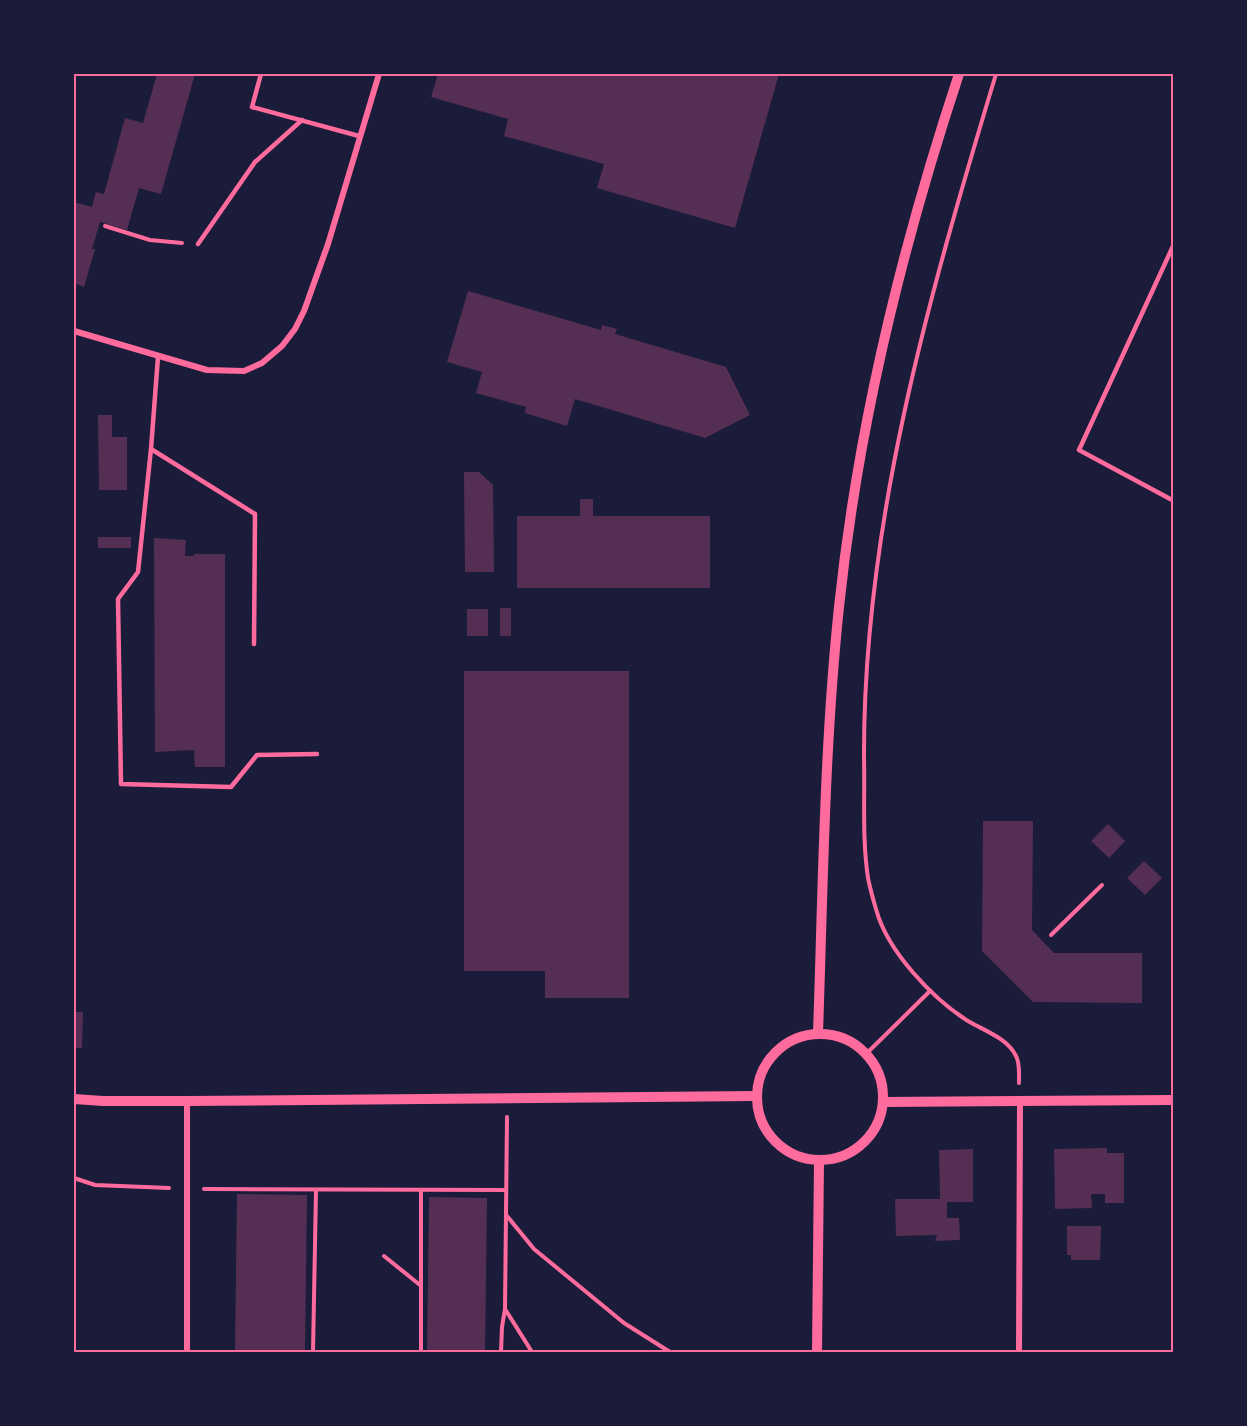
<svg xmlns="http://www.w3.org/2000/svg" width="1247" height="1426" viewBox="0 0 1247 1426" font-family="Montserrat,sans-serif">
<style>
.building{fill:#542f53}
.lines{fill:none;stroke-linecap:round;stroke-linejoin:round}
.path{stroke:#ff6b9d;stroke-width:4}
.service{stroke:#ff6b9d;stroke-width:4.5}
.minor{stroke:#ff6b9d;stroke-width:6}
.tertiary{stroke:#ff6b9d;stroke-width:10}
.neatline{fill:none;stroke:#ff6b9d;stroke-width:2}
</style>
<rect width="100%" height="100%" fill="#1b1b3a"/>
<!-- building -->
<g class="building">
<polygon points="157,74 195,74 161,194 139,188 127,230 100,222 92,249 95,249 84,287 74,283 74,202 92,207 96,192 104,194 125,118 143,123"/>
<polygon points="438,74 779,74 735,228 597,188 604,164 504,136 508,119 431,97"/>
<polygon points="468,291 601,330 602,325 617,329 615,334 726,367 750,415 705,438 575,399 567,426 525,413 526,407 476,393 482,372 447,362"/>
<polygon points="98,415 112,415 112,437 127,437 127,490 99,490"/>
<polygon points="464,472 479,472 493,485 494,572 465,572"/>
<polygon points="580,499 593,499 593,516 710,516 710,588 517,588 517,516 580,516"/>
<rect x="98" y="537" width="33" height="11"/>
<polygon points="154,538 186,540 185,556 194,556 194,554 225,554 225,767 195,767 194,750 155,752"/>
<rect x="500" y="608" width="11" height="28"/>
<rect x="467" y="609" width="21" height="27"/>
<polygon points="464,671 629,671 629,998 545,998 545,971 464,971"/>
<polygon points="983,821 1033,821 1032,930 1054,953 1142,953 1142,1003 1033,1002 982,951"/>
<polygon points="1108,824 1125,841 1109,858 1091,841"/>
<polygon points="1144,861 1162,878 1145,895 1127,878"/>
<polygon points="74,1012 83,1012 82,1048 74,1048"/>
<polygon points="1107,1148 1107,1153 1124,1153 1124,1203 1105,1203 1105,1194 1091,1194 1092,1208 1055,1209 1054,1149"/>
<polygon points="973,1149 973,1202 947,1202 947,1218 959,1218 960,1240 935,1241 937,1235 896,1236 895,1199 940,1199 939,1150"/>
<polygon points="237,1194 307,1195 305,1352 235,1352"/>
<polygon points="429,1197 487,1198 485,1352 427,1352"/>
<polygon points="1067,1226 1101,1226 1100,1260 1071,1260 1071,1255 1067,1255"/>
</g>
<g class="lines">
<!-- path -->
<g class="path">
<path d="M996,74C929,296 863,524 864,758C865,797 862,838 868,878C870,888 873,899 876,909C887,951 933,999 968,1021C985,1031 1007,1038 1016,1056C1020,1063 1019,1074 1019,1083"/>
<polyline points="105,226 150,240 182,243"/>
<polyline points="1051,935 1102,885"/>
<polyline points="867,1053 930,991"/>
<polyline points="507,1117 505,1309 532,1352"/>
<polyline points="74,1178 95,1185 169,1188"/>
<polyline points="204,1189 506,1190"/>
<polyline points="507,1216 534,1249 624,1323 670,1352"/>
<polyline points="384,1256 420,1285"/>
<polyline points="313,1352 316,1190"/>
<polyline points="372,1352 376,1352"/>
<polyline points="421,1352 421,1190"/>
<polyline points="501,1352 502,1327 505,1309"/>
</g>
<!-- service -->
<g class="service">
<polyline points="261,74 252,107 359,136"/>
<polyline points="198,244 255,162 302,120"/>
<polyline points="1174,244 1079,450 1174,501"/>
<polyline points="158,357 151,449 255,514 254,644"/>
<polyline points="151,449 138,572 118,599 121,784 231,787 257,755 317,754"/>
</g>
<!-- minor -->
<g class="minor">
<polyline points="74,331 207,370 244,371 262,363 282,346 295,329 304,311 328,244 379,74"/>
<polyline points="187,1352 187,1101"/>
<polyline points="1019,1352 1020,1101"/>
</g>
<!-- tertiary -->
<g class="tertiary">
<path d="M818,1033C823,891 824,749 839,607C858,426 902,246 959,74"/>
<circle cx="820" cy="1097" r="63"/>
<polyline points="74,1099 103,1101 187,1101 756,1096"/>
<polyline points="883,1102 1174,1100"/>
<polyline points="817,1352 819,1161"/>
</g>
</g>
<!-- border -->
<rect width="1247" height="1426" fill="none" stroke="#1b1b3a" stroke-width="150"/>
<rect x="75" y="75" width="1097" height="1276" class="neatline"/>
</svg>
